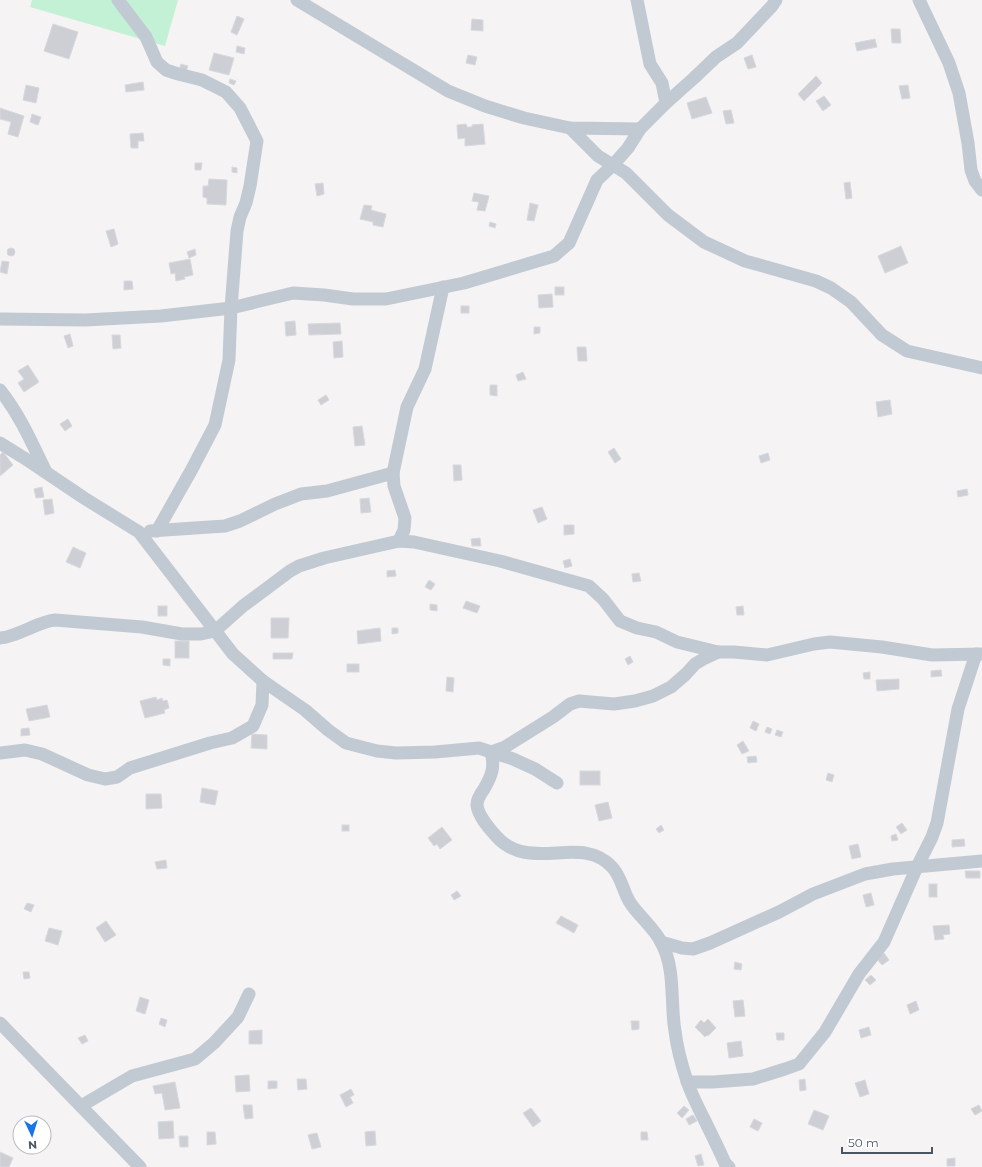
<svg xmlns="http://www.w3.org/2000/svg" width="982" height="1167" viewBox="0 0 982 1167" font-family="Montserrat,sans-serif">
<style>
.green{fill:#c3f1d5}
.building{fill:#cdcfd5;stroke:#d7d9de}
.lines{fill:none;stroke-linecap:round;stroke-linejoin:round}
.minor{stroke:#c1cad2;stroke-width:13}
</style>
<rect width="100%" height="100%" fill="#f5f3f3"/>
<!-- green -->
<polygon class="green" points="32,0 178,0 165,46 30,7"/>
<!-- building -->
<g class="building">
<polygon points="237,16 244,19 237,35 231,32"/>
<polygon points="472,19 483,20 483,31 471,30"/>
<polygon points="53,24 78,32 69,59 44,51"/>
<polygon points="891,29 900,29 901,43 892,43"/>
<polygon points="875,39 877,47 857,51 855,43"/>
<polygon points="237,46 245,48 244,54 236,52"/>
<polygon points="214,53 234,58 229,75 209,70"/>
<polygon points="468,55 477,57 475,65 466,63"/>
<polygon points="752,55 756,67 748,69 744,58"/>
<polygon points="181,64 188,66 186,72 179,70"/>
<polygon points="816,76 822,83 804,101 798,94"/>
<polygon points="230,79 236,81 234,85 229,83"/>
<polygon points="143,82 144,90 126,92 125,85"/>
<polygon points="26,85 39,88 36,103 23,100"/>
<polygon points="908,85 910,98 902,99 899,86"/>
<polygon points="824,96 831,105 823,111 816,101"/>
<polygon points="706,97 712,113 692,119 687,103"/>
<polygon points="0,108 24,116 18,137 8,134 11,122 0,119"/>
<polygon points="731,110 734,123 726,124 723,111"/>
<polygon points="32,114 41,117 38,125 30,122"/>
<polygon points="466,124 467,127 472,127 472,125 483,124 485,144 465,146 465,138 458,139 457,125"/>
<polygon points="143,133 144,141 138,141 138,148 131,148 130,134"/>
<polygon points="195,163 202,163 201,170 195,170"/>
<polygon points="232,167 237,168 237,173 232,172"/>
<polygon points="209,179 227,180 226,205 207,204 207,198 203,197 203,186 208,186"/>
<polygon points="850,182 852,198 846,199 844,183"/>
<polygon points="323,183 324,194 317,196 315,184"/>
<polygon points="474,193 489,196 485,211 477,210 479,202 472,201"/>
<polygon points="530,203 538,205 534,221 527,220"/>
<polygon points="364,205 372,206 371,210 386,214 383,227 373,225 373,222 360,219"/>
<polygon points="490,222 496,224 495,228 489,226"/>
<polygon points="114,229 118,244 111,247 106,231"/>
<polygon points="901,246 908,263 885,273 878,256"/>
<circle cx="11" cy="252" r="4"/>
<polygon points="195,249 196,255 189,258 187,252"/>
<polygon points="190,259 193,275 184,277 185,279 176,281 175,273 171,274 169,263"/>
<polygon points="2,261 9,262 7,274 0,272"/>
<polygon points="124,281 132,281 133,289 124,290"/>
<rect x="555" y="287" width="9" height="8"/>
<polygon points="552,294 553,307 539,308 538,295"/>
<rect x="461" y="306" width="8" height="7"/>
<polygon points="295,321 296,335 286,336 285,322"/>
<polygon points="340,323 341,334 309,335 308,324"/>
<polygon points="534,327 540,327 540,333 534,334"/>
<polygon points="70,334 73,346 68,348 64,336"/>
<polygon points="112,335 120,335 121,348 113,349"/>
<polygon points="342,341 343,357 334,358 333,342"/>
<polygon points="577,347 586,347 587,361 578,361"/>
<polygon points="28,365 39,382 24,392 18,383 24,379 18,371"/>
<polygon points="523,372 526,379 518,381 516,375"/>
<polygon points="490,385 497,385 497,396 490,395"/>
<polygon points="326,395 329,400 321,405 318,400"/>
<polygon points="890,400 892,414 878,417 876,402"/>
<polygon points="68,419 72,426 65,431 60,424"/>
<polygon points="362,426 365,445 355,446 353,427"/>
<polygon points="614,448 621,459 615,463 608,452"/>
<polygon points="3,452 13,465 0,476 0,455"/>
<polygon points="768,453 770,460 761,463 759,456"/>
<polygon points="453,465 461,465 462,480 454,481"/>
<polygon points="42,487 44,497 36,498 34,489"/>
<polygon points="967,489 968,495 958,497 957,491"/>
<polygon points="369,498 371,512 361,513 360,499"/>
<polygon points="52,499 54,513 45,515 43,500"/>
<polygon points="542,507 547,519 538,523 533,510"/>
<polygon points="564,525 574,525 574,534 564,535"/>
<polygon points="480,538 481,546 472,546 471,539"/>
<polygon points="73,547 86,553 80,568 66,562"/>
<polygon points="570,559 572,566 565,568 563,561"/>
<polygon points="395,570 396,576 387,577 387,571"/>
<polygon points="639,573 641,581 633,582 632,574"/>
<polygon points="429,580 435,584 431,590 425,587"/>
<polygon points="466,601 480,606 477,613 463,608"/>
<polygon points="430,604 437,605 437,611 430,610"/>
<rect x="158" y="606" width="9" height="10"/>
<polygon points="743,606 744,615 737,615 736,607"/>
<polygon points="271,618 289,618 288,638 271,638"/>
<polygon points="380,628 381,641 358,644 357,631"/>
<polygon points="392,628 398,628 398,633 392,634"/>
<rect x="175" y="641" width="14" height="17"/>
<polygon points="273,653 293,653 292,659 273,659"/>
<polygon points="630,656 633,662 628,665 625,659"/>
<polygon points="163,659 170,659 170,666 163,665"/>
<rect x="347" y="664" width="12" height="8"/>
<polygon points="941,670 942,676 931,677 931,671"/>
<polygon points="870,672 870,679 864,679 863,673"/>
<polygon points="447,677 454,678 453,692 446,691"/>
<polygon points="899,679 899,689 877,691 876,680"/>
<polygon points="156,697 157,700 162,698 163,701 167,700 169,708 164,710 165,713 145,718 140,701"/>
<polygon points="47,705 50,717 29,721 26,709"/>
<polygon points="753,721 759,724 756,731 750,728"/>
<polygon points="767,727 772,729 770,734 765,732"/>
<polygon points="29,728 30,735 21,736 21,729"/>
<polygon points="777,730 783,732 781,737 775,735"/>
<polygon points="252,734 267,735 267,749 251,748"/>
<polygon points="743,741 749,751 742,754 737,745"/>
<polygon points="756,756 757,762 748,763 747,757"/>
<rect x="580" y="771" width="20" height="14"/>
<polygon points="828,773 834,775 832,782 826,780"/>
<polygon points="202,788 218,791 215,805 200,802"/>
<polygon points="146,794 161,794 162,808 146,809"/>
<polygon points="608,802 612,818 599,821 595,805"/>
<polygon points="902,823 907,830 901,834 896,827"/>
<rect x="342" y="825" width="7" height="6"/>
<polygon points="661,825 664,830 659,833 656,829"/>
<polygon points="442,827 452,840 440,849 437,844 434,846 428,838"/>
<polygon points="896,834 898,840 892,841 891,836"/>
<polygon points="964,839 965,846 952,847 952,840"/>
<polygon points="858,844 861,857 852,859 849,846"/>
<polygon points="166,860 167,868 157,869 155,862"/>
<polygon points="965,871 980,871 980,878 966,878"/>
<rect x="929" y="884" width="8" height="13"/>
<polygon points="457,891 461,896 454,900 451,895"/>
<polygon points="871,893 874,905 866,907 863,895"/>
<polygon points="27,903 34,905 31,912 24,909"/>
<polygon points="561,916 578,925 574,933 556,923"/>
<polygon points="106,921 116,935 105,942 96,928"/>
<polygon points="949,925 950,934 943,935 944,939 935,940 933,926"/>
<polygon points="49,928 62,931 58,945 45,941"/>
<polygon points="884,953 889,960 882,965 877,959"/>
<polygon points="735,962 742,964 741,970 734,969"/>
<polygon points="23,972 29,972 30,978 24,979"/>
<polygon points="871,975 876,980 870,985 865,980"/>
<polygon points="140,997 149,1000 145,1014 136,1011"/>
<polygon points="743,1000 745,1016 735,1017 733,1001"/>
<polygon points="916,1001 919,1010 910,1014 907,1005"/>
<polygon points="161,1018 167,1020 165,1027 159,1024"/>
<polygon points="708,1019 716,1028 708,1036 707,1035 705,1037 695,1027 701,1020 704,1023"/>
<polygon points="631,1021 639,1021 639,1029 632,1030"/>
<polygon points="869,1027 871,1035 861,1038 859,1030"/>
<polygon points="262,1030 262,1044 249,1044 249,1031"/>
<polygon points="776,1033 784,1033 784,1040 777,1040"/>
<polygon points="85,1035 88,1041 82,1044 78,1038"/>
<polygon points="741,1041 743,1056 729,1058 727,1043"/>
<polygon points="249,1075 250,1091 236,1092 235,1076"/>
<polygon points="297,1079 306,1079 307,1089 298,1090"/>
<polygon points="805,1079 806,1090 800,1091 799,1080"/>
<polygon points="865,1080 869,1094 860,1097 855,1083"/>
<polygon points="268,1081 277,1081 277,1088 268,1089"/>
<polygon points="175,1082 180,1108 165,1110 162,1093 155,1094 153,1086"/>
<polygon points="351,1089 354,1095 350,1097 353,1103 346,1107 340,1095"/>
<polygon points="243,1105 252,1105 253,1118 245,1119"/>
<polygon points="979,1105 982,1111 975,1115 971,1109"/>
<polygon points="684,1106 689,1110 682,1118 677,1113"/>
<polygon points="531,1108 541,1121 533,1127 523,1113"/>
<polygon points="814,1110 829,1116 823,1130 808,1124"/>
<polygon points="693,1115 697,1121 689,1125 686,1119"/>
<polygon points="754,1119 762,1123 758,1131 750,1127"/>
<polygon points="173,1121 174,1138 159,1139 158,1122"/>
<polygon points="375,1131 376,1145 366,1146 365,1132"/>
<polygon points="207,1132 215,1132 216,1144 207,1145"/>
<polygon points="641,1132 647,1132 648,1140 641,1140"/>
<polygon points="317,1133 321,1147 312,1149 308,1135"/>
<polygon points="179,1136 188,1136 188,1147 180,1147"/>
<polygon points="0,1152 13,1158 9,1167 0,1167"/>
<polygon points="701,1154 704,1165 698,1166 695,1156"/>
<polygon points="955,1158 955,1166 947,1166 947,1159"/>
</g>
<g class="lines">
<!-- minor -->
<g class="minor">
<polyline points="118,0 146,37 157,62 166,70 178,74 202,80 226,92 240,108 257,141 250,186 246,203 240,217 237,231 231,308 229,360 215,425 192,469 157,531"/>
<polyline points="297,0 448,91 485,106 524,118 570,128 640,129"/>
<polyline points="637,0 650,64 662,83 666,103"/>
<polyline points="919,0 949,63 959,93 968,143 971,170 975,181 982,190"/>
<polyline points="570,128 598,156 626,173 668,215 704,242 745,261 816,281 831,288 851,302 882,335 907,351 982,368"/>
<polyline points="0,319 85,320 161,316 231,308 293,293 324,295 353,299 386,299 464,283 554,256 569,243 597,180 613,165 628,148 640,129 666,103 694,78 716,57 737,43 772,6 776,0"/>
<path d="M0,390C20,415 32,443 46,472"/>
<polyline points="0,443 29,461 84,498 139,532 233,654 263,681 305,710 328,730 346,743 377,751 396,753 435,752 479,748 513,759 535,769 557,783"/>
<polyline points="150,531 225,526 240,521 275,504 301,494 327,491 393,473"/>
<polyline points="399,541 404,530 405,518 394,486 393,473 407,407 425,369 443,287"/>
<path d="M0,638C20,636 36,622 55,620L142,627L182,634H201L215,631L243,606L290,571L299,566L324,558L399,541L414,542L500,561L589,586L603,599L620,621L637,628L656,632L677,642L718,652"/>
<polyline points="0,753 25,750 42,754 88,775 105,779 117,777 130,768 210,743 232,738 253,726 262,705 263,681"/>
<polyline points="661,942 682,948 693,949 710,943 779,912 813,894 865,874 893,869 982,861"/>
<polyline points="0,1023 140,1167"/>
<polyline points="687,1082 713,1082 753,1079 785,1069 799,1064 825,1032 859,974 884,942 917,867 932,837 937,823 958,709 976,654"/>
<polyline points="81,1106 132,1076 195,1059 214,1043 238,1017 249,994"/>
<path d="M729,1167L725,1163C717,1145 708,1127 699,1109C695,1100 690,1091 687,1081C682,1066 677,1048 675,1031C670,1002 676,969 661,942C654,928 640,917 631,904C623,893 622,877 612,867C582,833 529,874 496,836C489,828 478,816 477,805C477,800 481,793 484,789C492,775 495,767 491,752L505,747L553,717L570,704L579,701L614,704L635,701L653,696L671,687L686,674L695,664L705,658L718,652H734L767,655L814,644L830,642L882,647L932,655L982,654"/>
</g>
</g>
<!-- north arrow -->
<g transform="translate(32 1135) rotate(176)"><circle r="19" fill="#ffffff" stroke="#b7bbc0"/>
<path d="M0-3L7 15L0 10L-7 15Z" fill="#1a73e8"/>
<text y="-6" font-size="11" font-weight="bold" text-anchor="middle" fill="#4a5661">N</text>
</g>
<!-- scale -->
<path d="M842 1147v6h90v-6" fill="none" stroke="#4a5661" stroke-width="2"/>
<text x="848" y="1147" font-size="12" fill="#4a5661" stroke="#ffffff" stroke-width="3" paint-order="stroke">50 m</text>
</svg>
